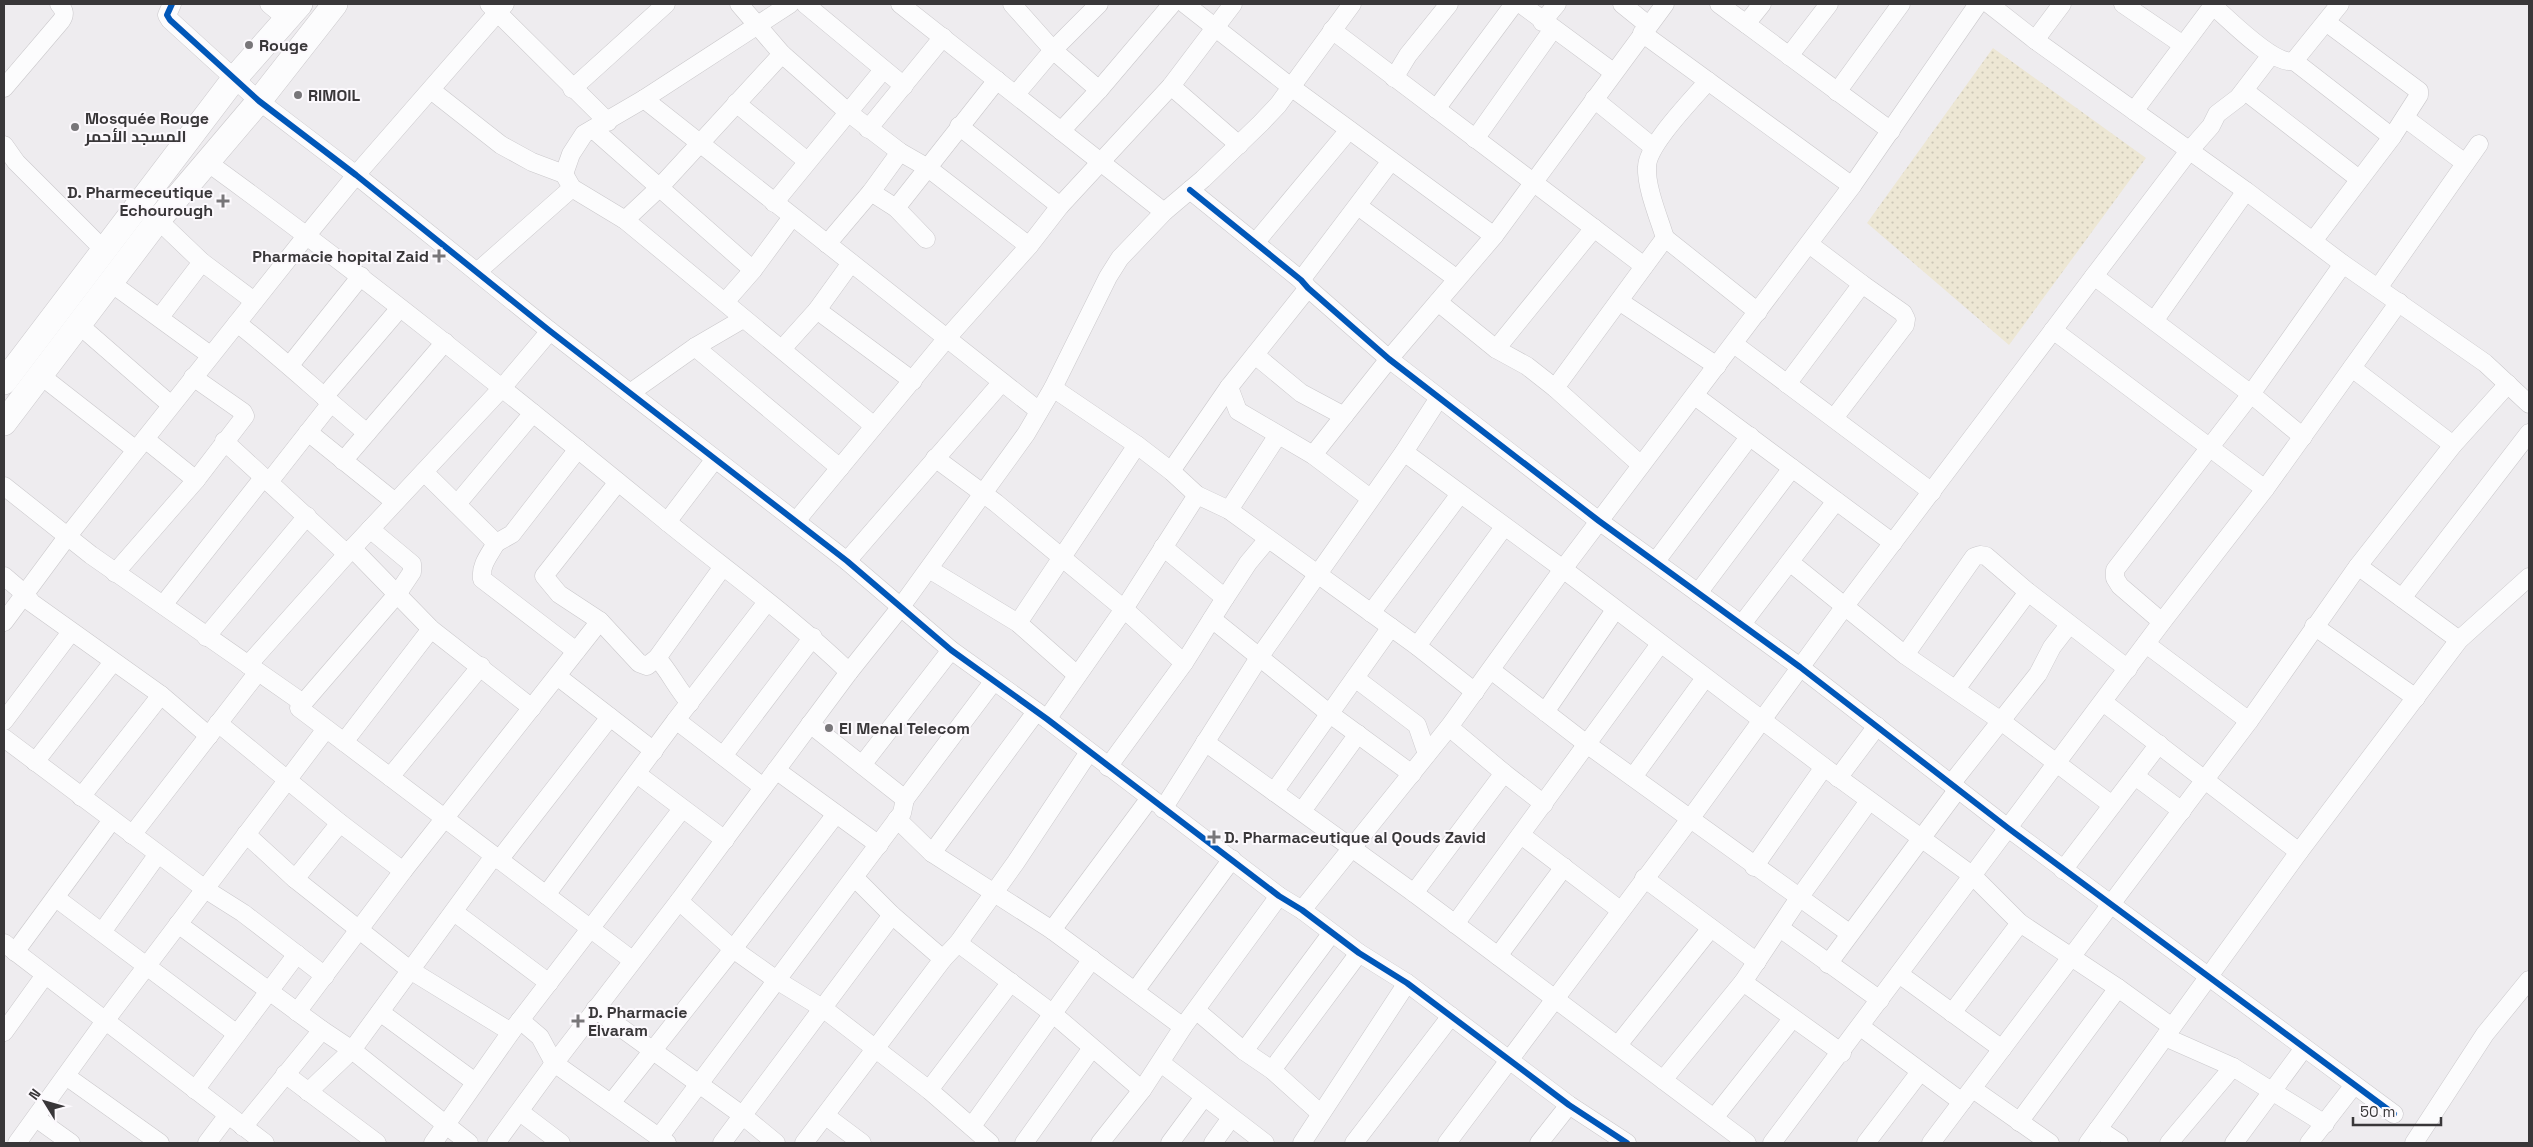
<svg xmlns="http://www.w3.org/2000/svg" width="2533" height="1147" viewBox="0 0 2533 1147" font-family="'Space Grotesk',Cairo,sans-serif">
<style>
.sand{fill:url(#sand-dots)}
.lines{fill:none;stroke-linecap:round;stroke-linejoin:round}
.minor-casing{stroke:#cac8cb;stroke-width:19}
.highway-casing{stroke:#cac8cb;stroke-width:26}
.minor{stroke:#fcfcfd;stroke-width:18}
.highway{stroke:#fcfcfd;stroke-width:25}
.cycleway-casing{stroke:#fcf9fd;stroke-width:9}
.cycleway{stroke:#0057b8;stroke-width:6}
.poi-dot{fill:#787679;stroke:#fcf9fd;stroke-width:2}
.labels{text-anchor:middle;stroke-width:4;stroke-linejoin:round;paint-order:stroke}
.poi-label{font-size:16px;font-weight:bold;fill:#393739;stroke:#fcf9fd;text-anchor:start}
</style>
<defs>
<pattern id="sand-dots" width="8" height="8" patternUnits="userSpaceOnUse" patternTransform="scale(1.25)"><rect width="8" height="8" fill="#ede7d4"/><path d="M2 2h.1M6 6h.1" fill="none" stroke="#ccc7b7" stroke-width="1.8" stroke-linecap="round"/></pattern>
</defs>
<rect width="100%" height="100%" fill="#eeecef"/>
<!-- sand -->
<polygon class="sand" points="1993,48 2146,158 2009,345 1867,223"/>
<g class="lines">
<defs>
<g id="minor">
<polyline points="172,4 167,15 170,20 259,101 356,175 550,331 847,561 951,650 1047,719 1279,896 1302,910 1359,953 1407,983 1569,1105 1627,1143"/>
<polyline points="269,4 287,19"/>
<polyline points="489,4 608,122"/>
<polyline points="739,4 782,54 849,113 900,152 928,168 1029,246"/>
<polyline points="805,4 904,86"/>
<polyline points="900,4 1164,212"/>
<polyline points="1012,4 1053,50 1099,90"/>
<polyline points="1185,4 1291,87 1494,236"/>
<polyline points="1521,4 1613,72"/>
<polyline points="1622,4 1648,25"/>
<polyline points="1719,4 1891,131"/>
<polyline points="1989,4 2035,40 2246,191 2343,264 2485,363 2529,404"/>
<polyline points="2123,4 2183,45"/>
<path d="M2211,4C2228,18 2273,66 2294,61L2340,4"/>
<polyline points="1542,22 1557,4"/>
<polyline points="1746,24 1762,4"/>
<polyline points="1332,30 1644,266"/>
<polyline points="1642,33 1852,186"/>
<polyline points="2035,40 2062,4"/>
<polyline points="1789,56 1829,4"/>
<polyline points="2294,61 2392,137"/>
<polyline points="1394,78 1408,55 1449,4"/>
<polyline points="1171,86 1239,145"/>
<path d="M4,88L61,21C66,14 64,10 59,4"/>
<polyline points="572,89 666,4"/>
<polyline points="431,90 501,145 532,162 564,174 572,188 625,220 874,426"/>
<polyline points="2245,91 2359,179"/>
<polyline points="1837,92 1901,4"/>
<polyline points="1016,94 1053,50 1099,4"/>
<polyline points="644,99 1039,411"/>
<polyline points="1594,99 1653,147"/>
<polyline points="736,103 807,161"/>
<polyline points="1436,109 1514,4"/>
<polyline points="2134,111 2214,4"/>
<polyline points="2405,118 2465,163"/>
<polyline points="959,126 1060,206"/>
<polyline points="593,129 753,270"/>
<polyline points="868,129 943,37"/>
<polyline points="1061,131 1099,90 1172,4"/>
<polyline points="1475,139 1553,29"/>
<polyline points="4,145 16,162 104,250"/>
<path d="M207,162C360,273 508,392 655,512C719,565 789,614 849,672"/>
<polyline points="564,174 571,154 584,134 644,99 790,4"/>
<polyline points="1190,190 1301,280 1308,288 1389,359 1599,521 1800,667 2008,828 2394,1114"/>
<polyline points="871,192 896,208 926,239"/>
<polyline points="774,203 883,70"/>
<polyline points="1358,206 1457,279"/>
<polyline points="896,208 997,80"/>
<polyline points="158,220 202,262"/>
<polyline points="625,220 658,189 782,54"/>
<path d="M1665,238C1659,218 1646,188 1647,167C1647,145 1693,99 1708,81"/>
<polyline points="2313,241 2392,137 2419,95 2419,91 2326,22"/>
<polyline points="1255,243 1349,130"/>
<polyline points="827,244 871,192 900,152"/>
<polyline points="477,272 572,188"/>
<polyline points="2094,276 2251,394 2303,437"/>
<polyline points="1301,280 1391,161"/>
<polyline points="111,283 210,355"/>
<polyline points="2378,288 2479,144"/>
<polyline points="1619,301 1717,366"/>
<polyline points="725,302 753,270 792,217"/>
<polyline points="1438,302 1496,349 1527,366 1555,388 1641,465"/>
<polyline points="817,310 913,381"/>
<polyline points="160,317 202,262 254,301"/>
<polyline points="2154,321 2246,191"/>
<path d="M237,323C282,358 323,397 367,433"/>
<polyline points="78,324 171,405"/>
<polyline points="2053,330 2265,489"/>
<polyline points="1734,344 1932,492"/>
<polyline points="695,347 840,468"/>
<polyline points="782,349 817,310 851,263"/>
<polyline points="1496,349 1594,228"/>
<polyline points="1255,355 1301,393 1344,416"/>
<polyline points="290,365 361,276"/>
<polyline points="2352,368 2453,445"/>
<polyline points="40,375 136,450"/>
<polyline points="1787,384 1862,284 1809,244"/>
<polyline points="1229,387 1238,411 1313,455 1370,498"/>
<polyline points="1053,388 1137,445 1171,471 1197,495 1229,510 1417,646 1475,692"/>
<polyline points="1555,388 1665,238 1758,312"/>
<polyline points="630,393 695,347 743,319"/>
<polyline points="1695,396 1893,543"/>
<polyline points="324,397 400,308"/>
<polyline points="1834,418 1905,325 1906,319 1903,313 1862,284"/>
<polyline points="308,432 395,502"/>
<polyline points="145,439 196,480"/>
<polyline points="224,441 347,554"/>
<polyline points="1404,452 1563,569 1824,767 1973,876 2020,923 2118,988 2172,1027"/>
<polyline points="1313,455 1389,359 1494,236 1665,4"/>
<polyline points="935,458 996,503 1124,609 1184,663"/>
<polyline points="343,461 445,342"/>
<polyline points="1171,471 1229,387 1308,288"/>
<polyline points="424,472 496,543 512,534 578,449"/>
<polyline points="269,482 331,403"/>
<polyline points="618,482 544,576 559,594 600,621 639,663 647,666 657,658 722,568"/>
<polyline points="4,486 91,555 303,703"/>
<polyline points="457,504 533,413"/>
<polyline points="1229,510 1278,435"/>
<polyline points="796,521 947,338 1029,246 1060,206 1171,86 1233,4"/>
<polyline points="667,522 715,459"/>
<polyline points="370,529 412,564 412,572 398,593 299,708 632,960"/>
<path d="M496,543C490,554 480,565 482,579L576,651"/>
<polyline points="352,548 431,629 532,708"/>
<polyline points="847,561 1002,382"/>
<polyline points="1656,561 1750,436"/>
<polyline points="1791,563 1905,655 2001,721 2112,805"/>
<polyline points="2358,566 2459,640"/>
<polyline points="929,569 1018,623 1077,675"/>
<polyline points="115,573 196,480 245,416 243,412 193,377"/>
<polyline points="4,576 25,594 32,603 161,695 209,736"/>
<polyline points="1698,593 1792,468"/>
<polyline points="1225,598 1248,563 1268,539"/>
<polyline points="2402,598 2529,433"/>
<polyline points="163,605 263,478"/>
<polyline points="1371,613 1460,494"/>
<polyline points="1212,619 1330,714 1412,774"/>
<polyline points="4,622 67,537 307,235 356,175 505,4"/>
<polyline points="2162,622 2120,586 2115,578 2115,570 2251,394 2343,264"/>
<polyline points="1018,623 1137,445"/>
<polyline points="1742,624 1836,501"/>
<polyline points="2314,626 2416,698"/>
<polyline points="206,637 307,516"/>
<polyline points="2146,644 2249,721"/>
<polyline points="1417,646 1504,527"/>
<polyline points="1905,655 1974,557 1980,555 1986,556 2028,592 2128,669"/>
<path d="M657,658C670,672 677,689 690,703"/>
<polyline points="248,665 347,554 502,388 550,331"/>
<polyline points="1491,670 1588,745 1849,933"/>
<polyline points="557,676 654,751"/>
<polyline points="1355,678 1417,725 1427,754"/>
<polyline points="1956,689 2028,592"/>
<polyline points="2103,702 2299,852"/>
<polyline points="1545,712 1615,610"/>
<polyline points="1047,719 1124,609 1197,495"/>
<polyline points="676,720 767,602"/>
<polyline points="4,721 71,632"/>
<polyline points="218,723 340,823 403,871"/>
<polyline points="1449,727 1504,773"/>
<polyline points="4,738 205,889 243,913 325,976"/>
<polyline points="344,742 431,629"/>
<polyline points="1205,742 1414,893 1747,1143"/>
<polyline points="723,756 813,637"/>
<polyline points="35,762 113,662"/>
<polyline points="862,765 951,650"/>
<polyline points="1108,767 1184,663 1225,598 1163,547"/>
<polyline points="776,770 879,845"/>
<polyline points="637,774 725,840"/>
<polyline points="2135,776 2182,811"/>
<polyline points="390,777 481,666"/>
<polyline points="1633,777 1705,678"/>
<polyline points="1838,778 1877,726"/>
<polyline points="1951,784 2038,674 2052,647 2069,625"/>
<polyline points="1274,792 1391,627"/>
<polyline points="81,797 161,695"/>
<polyline points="905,799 993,682"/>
<polyline points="1163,809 1260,656 1404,452 1439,398"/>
<polyline points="1302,811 1358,734"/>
<polyline points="897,819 932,853 1052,930 1183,1027"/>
<polyline points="246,834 295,879 410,970 511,1032"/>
<polyline points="132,835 258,672"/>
<polyline points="1521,835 1620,910"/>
<polyline points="932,853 1036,712"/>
<polyline points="499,860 610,717"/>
<polyline points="1754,867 1824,767"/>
<polyline points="2063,870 2159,744"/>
<polyline points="855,878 892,915 943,959"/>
<polyline points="1644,878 1757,962"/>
<polyline points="295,879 340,823"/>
<polyline points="1414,893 1504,773 1544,804"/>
<polyline points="546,895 676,720 763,787"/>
<polyline points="56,898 237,1034"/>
<polyline points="679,901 733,949 778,981 824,1009 929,1090 990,1143"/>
<polyline points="1302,910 1449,727 1563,569 1852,186 1978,4"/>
<polyline points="454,912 549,983"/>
<polyline points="178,924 322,1030 352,1050 469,1143"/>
<polyline points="1455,924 1660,644"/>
<polyline points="1780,928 1880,1000"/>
<polyline points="1052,930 1150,798"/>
<polyline points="102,932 158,854"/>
<polyline points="4,943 265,1143"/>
<polyline points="958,943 1052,1013 1142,1090"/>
<polyline points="15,952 112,820"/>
<polyline points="1498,956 1564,867"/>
<polyline points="1828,964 1958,789"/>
<polyline points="1899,974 2002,1049"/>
<polyline points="1743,982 1842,1053"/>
<polyline points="1135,991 1232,859"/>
<polyline points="595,1009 742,1115 776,1143"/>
<polyline points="1197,1011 1244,1051 1272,1070 1320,1113"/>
<polyline points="297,1012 403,871 600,621"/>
<polyline points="380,1012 475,1082"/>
<polyline points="1952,1013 2020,923"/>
<polyline points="520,1020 540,1037 554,1063 667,1143"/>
<polyline points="1861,1027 1962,1102"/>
<polyline points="4,1032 45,975"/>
<polyline points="2165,1037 2233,1067 2325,1124"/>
<polyline points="1618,1045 1711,928"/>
<polyline points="1244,1051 1331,934"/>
<polyline points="1161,1063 1265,1143"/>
<polyline points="1272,1070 1359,953"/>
<polyline points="285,1074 377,1143"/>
<polyline points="66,1076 160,1143"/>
<polyline points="1663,1080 1743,982 1799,898 1869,801"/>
<polyline points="1973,1089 2050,1143"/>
<polyline points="195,1090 297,954"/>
<polyline points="929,1090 1011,982"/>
<polyline points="308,1092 352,1050 494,856"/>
<polyline points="612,1102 733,949 836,814"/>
<polyline points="520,1112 561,1143"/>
<polyline points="826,1116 862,1143"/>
<polyline points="36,1118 71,1143"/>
<polyline points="1714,1118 1792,1019"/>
<polyline points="2019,1122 2118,988"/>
<polyline points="972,1126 1092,959"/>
<polyline points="243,1127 322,1030"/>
<polyline points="2098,1129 2119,1143"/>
<polyline points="660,1136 902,813 905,799 810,724"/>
<polyline points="17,1143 105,1021 326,729"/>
<polyline points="207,1143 228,1115"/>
<polyline points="433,1143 511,1032 682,809"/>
<polyline points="496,1143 550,1069 679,901 849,672 900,608 1026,434 1053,388 1108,277 1120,258 1164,212 1203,179 1261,123 1278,105 1352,4"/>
<polyline points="722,1143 892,915"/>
<polyline points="804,1143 943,959 958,943 1016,862 1089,752"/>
<polyline points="1024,1143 1092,1048"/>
<polyline points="1100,1143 1142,1090 1183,1027 1279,896"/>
<polyline points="1170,1143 1204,1097"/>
<polyline points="1213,1143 1231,1118"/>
<polyline points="1302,1143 1407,983"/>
<polyline points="1354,1143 1451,1016"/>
<polyline points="1447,1143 1690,819 1845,606 2094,276 2189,151 2211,126 2217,114 2238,98 2271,55"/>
<polyline points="1539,1143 1569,1105"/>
<polyline points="1772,1143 2162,622 2265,489 2399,302"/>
<polyline points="1866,1143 1920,1072"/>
<polyline points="1931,1143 2249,721 2358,566 2453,445 2508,384"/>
<polyline points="2088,1143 2299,852 2459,640 2529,577"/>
<polyline points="2169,1143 2233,1067"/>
<polyline points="2234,1143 2304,1048"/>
<polyline points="2309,1143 2354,1085"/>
<polyline points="2414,1143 2485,1034 2529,980"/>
</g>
<g id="highway">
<polyline points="4,382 234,79 300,4"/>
<polyline points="4,423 158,220 259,101 335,4"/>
</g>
</defs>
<!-- minor casing -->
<use href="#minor" class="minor-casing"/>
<!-- highway casing -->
<use href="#highway" class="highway-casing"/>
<!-- minor -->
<use href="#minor" class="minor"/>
<!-- highway -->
<use href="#highway" class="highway"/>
<defs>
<g id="cycleway">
<polyline points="172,4 167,15 170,20 259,101 356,175 550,331 847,561 951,650 1047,719 1279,896 1302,910 1359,953 1407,983 1569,1105 1627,1143"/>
<polyline points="1190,190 1301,280 1308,288 1389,359 1599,521 1800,667 2008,828 2394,1114"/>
</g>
</defs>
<!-- cycleway casing -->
<use href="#cycleway" class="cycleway-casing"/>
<!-- cycleway -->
<use href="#cycleway" class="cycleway"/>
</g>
<!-- markers -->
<g class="poi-dot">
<circle cx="249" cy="45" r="5"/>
<circle cx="298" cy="95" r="5"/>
<circle cx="75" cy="127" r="5"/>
<path d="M220.5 193.5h5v5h5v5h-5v5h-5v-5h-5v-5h5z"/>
<path d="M436.5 248.5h5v5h5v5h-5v5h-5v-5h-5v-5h5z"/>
<circle cx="829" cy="728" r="5"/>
<path d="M1211.5 829.5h5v5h5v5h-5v5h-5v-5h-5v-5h5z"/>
<path d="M575.5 1013.5h5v5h5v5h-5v5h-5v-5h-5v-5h5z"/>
</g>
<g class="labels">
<!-- poi labels -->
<g class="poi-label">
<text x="259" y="51">Rouge</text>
<text x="308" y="101">RIMOIL</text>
<text x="85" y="124">Mosquée Rouge<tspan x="85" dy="18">المسجد الأحمر</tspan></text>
<text x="213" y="198" text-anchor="end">D. Pharmeceutique<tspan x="213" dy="18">Echourough</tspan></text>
<text x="429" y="262" text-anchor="end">Pharmacie hopital Zaid</text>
<text x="839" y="734">El Menal Telecom</text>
<text x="1224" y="843">D. Pharmaceutique al Qouds Zavid</text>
<text x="588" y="1018">D. Pharmacie<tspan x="588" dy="18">Elvaram</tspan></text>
</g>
</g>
<!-- border -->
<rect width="2533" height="1147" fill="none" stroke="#393739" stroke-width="10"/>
<!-- north arrow -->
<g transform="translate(45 1102) rotate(307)" stroke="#fcf9fd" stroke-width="4" paint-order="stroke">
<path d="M0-4L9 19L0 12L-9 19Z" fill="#393739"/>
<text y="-8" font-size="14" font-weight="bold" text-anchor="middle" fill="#393739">N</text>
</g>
<!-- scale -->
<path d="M2353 1117v8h88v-8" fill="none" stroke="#393739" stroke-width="2.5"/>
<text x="2360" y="1117" font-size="15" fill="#393739" stroke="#fcf9fd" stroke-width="4" paint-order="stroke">50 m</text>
</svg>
